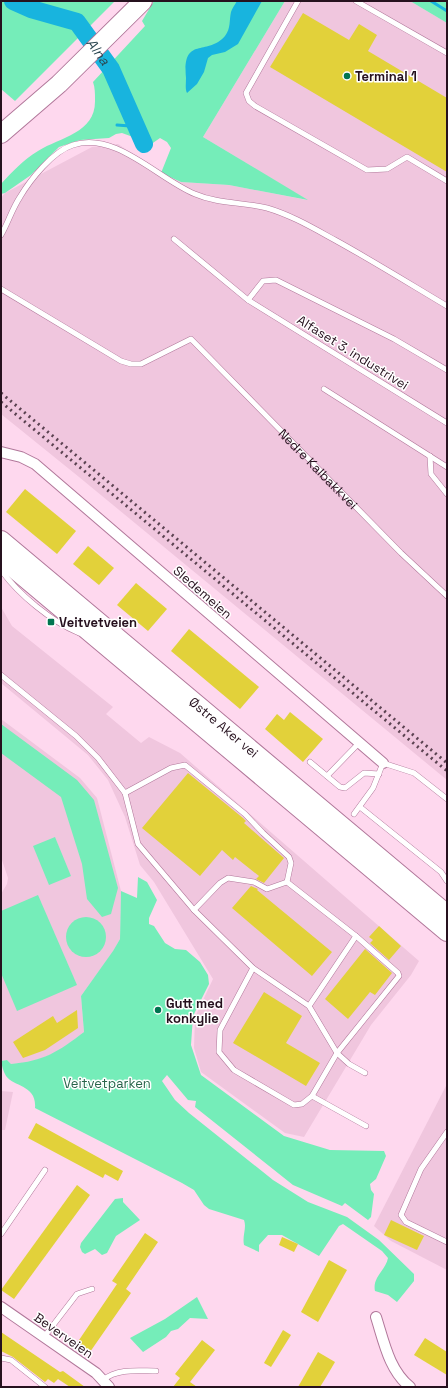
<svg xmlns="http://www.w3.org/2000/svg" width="448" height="1388" viewBox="0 0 448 1388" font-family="'Space Grotesk',sans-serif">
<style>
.built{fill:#f0c6de}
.green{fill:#75edb9}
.water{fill:#18b4de}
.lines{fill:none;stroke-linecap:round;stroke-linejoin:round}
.stream{stroke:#18b4de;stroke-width:3}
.river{stroke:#18b4de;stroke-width:18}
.building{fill:#e2d13a}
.lane-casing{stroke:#b1779a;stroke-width:6}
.street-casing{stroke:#b1779a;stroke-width:12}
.highway-casing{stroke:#b1779a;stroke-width:20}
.lane{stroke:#fff;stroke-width:5}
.street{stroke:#fff;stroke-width:10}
.highway{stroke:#fff;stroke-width:18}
.rail{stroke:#5b4251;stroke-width:3;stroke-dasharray:2 4;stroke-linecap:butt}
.poi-dot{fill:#007550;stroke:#fff;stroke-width:1.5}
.labels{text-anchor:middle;stroke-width:3;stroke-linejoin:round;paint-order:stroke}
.poi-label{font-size:13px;font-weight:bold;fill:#26111e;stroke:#fff;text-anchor:start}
.street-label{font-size:13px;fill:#26111e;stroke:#fff}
.park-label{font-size:13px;fill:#28654b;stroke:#fff}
.water-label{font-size:14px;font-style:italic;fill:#2b4751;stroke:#fff}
</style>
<rect width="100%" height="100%" fill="#fed8ee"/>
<!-- built -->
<g class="built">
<polygon points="285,1 410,1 447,23 447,780 79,477 1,414 1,198 5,193 92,147 118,144 161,173 181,182 229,185 307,200 203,137"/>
<polygon points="1,607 12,626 113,707 106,714 141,743 149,737 180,753 419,961 411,975 371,1025 304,1137 285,1133 201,1072 194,1048 195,1017 213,979 154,882 140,865 125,817 108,780 88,755 1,683"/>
<polygon points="1,719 80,778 97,798 121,891 120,939 112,953 81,996 84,1032 58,1052 32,1062 11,1064 7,1060 1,1061 1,894 7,884 8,878 1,857"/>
<polygon points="447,1084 447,1270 391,1241 374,1226"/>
<polygon points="1,1091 13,1092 5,1130 1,1130"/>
</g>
<!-- green -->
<g class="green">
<polygon points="1,1 115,1 15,101 1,89"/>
<path d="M154,1H285L203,137L308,200L229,185L181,182L161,173L171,148L167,142L160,138L150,145L144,134L133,137L122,133L116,134L109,138L80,140L59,147L31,175L5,193L1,194V184C12,172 23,160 38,151C61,137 96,133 95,100C95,93 95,88 93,82L145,26L142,21Z"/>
<polygon points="410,1 447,1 447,23"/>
<polygon points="1,724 77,780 94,800 118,888 111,914 102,917 87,899 82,864 61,797 1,753"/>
<polygon points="55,837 71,876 49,885 33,846"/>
<path d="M138,877L147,882L157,900L149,918V924L154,926L165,943L175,949L186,950L200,962L208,975L209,984L193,1016L191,1045L201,1075L284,1136L330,1150L384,1151L386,1156L376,1179L370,1184L371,1190L374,1194L371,1217L368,1220L345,1203L342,1206L293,1185L195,1107L196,1101L188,1100L167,1075L162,1081L175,1100L189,1113L273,1180L308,1202L347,1217L379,1240L414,1274V1281L397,1302L388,1295L375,1291C372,1277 386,1270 388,1258L382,1251L343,1224L339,1226L319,1256L282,1235H268L259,1245V1252L244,1245C242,1236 247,1228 244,1220L209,1209L204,1205L194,1190L182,1183L35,1108C37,1085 14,1087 6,1076C3,1071 2,1066 1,1061L7,1060L11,1064C44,1061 58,1052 84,1032L81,996L113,951L120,939L121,891L137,898Z"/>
<polygon points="38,895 77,985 17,1011 1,973 1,911"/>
<circle cx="86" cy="937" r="20"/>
<polygon points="123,1198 123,1202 140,1220 116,1236 107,1253 102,1255 95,1249 85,1254 82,1252 80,1247 81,1243 115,1199"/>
<polygon points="197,1297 208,1319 190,1318 178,1329 171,1331 166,1337 143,1352 130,1338 165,1319"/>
</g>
<!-- water -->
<path class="water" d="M237,1H262L238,44L225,52L212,55L208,58L204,72L197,84L187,93C185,89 186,83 186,78C182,35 207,57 225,36C231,28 229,21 231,12C232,8 235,5 237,1Z"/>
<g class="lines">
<!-- stream -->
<g class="stream">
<polyline points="431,1 447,11"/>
<polyline points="117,125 130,126 138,131"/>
</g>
<!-- river -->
<path class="river" id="s1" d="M13,1L31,9L77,22L111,69L144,144"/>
</g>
<!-- building -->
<g class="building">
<polygon points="303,13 349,40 359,24 377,35 368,51 447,98 447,172 270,67"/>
<polygon points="25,489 76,531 57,554 6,512"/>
<polygon points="88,546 114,568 99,585 73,564"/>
<polygon points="136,583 167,609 148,631 117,605"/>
<polygon points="189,629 259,687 240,709 171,651"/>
<polygon points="290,712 323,739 303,762 265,729 277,714 284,720"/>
<polygon points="188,773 243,818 246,821 244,823 284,858 264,883 256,879 259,876 235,857 233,860 222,850 200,876 142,828"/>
<polygon points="251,886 258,889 257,890 332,952 312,976 232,908"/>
<polygon points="379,926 401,946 389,960 370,943 373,940 369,937"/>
<polygon points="365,949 392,973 375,995 370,992 348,1019 325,999"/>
<polygon points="264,992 302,1016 286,1043 320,1063 306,1086 233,1043"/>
<polygon points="77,1010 78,1028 45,1050 23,1058 13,1042 53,1016 57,1023"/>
<polygon points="36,1123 123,1171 118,1181 105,1174 103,1178 28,1138"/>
<polygon points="77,1185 90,1195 14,1299 1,1290"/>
<polygon points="391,1220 424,1236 417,1250 384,1235"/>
<polygon points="145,1233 158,1242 126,1289 131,1293 90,1352 77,1343 117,1284 112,1281"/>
<polygon points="282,1237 298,1244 294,1252 279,1245"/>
<polygon points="329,1260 347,1270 318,1322 301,1312"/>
<polygon points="283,1330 291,1335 271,1367 264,1363"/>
<polygon points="1,1332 60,1372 63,1371 85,1387 70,1387 58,1379 54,1383 48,1379 45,1382 13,1357 1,1351"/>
<polygon points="425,1338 447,1352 447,1375 414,1355"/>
<polygon points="202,1340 215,1350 190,1382 197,1387 173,1387 180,1378 175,1374"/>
<polygon points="318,1352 335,1362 325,1379 320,1387 298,1387"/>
</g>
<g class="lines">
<defs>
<g id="lane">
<polyline points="298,1 246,93 249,101 255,106 367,170 387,169 407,157 447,181"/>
<polyline points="356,1 447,53"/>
<path d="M1,235C8,223 12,209 20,197C30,180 53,151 73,145C116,131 158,179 195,194C218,204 243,202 267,208C291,215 313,228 335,240C373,261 410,284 447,306"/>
<polyline points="174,239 248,300 447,423"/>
<path id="s2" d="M1,289L121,361L131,364H141L191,339L401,553L447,596"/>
<polyline points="248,300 263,281 276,280 394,339 447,370"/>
<polyline points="324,389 447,467"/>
<polyline points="430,456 431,474 447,494"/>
<path d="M1,570C18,594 52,622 79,633"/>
<polyline points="1,675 76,736 98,758 125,793 138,844 194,910 253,968 309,1006 337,1053 349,1064 365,1073"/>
<polyline points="310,762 340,787 345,788 364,773 379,774"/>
<polyline points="327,776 359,743"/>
<polyline points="125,793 171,768 185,765 245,814 263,833 289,857 291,863 287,882"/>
<polyline points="360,807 441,872 447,881"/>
<polyline points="354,814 373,788 383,763 414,773 447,799"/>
<polyline points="194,910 220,883 228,878 254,882 267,889 287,882 356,936 398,973 399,976 337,1053 312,1096 302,1104 294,1105 234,1070 219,1052 220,1030 253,968"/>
<polyline points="309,1006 356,936"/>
<polyline points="312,1096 366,1126"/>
<polyline points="447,1132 421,1169 401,1215 406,1222 447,1242"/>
<polyline points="1,1234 45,1170"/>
<polyline points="44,1337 77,1294 92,1289"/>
<polyline points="1,1358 11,1360 45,1387"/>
<path d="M103,1380C118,1368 138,1371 156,1371"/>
</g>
<g id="street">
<polyline points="1,452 21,457 35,464 383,763"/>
<polyline points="1,1307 96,1373 109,1387"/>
<path d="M376,1317C384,1342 389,1370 410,1387"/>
</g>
<g id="highway">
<polyline points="1,134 59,84 143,1"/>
<path id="s3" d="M1,540L447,914"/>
<polyline points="1,558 447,932"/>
</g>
</defs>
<!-- lane casing -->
<use href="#lane" class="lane-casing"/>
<!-- street casing -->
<use href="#street" class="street-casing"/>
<!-- highway casing -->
<use href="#highway" class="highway-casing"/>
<!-- lane -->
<use href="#lane" class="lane"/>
<!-- street -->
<use href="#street" class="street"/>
<!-- highway -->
<use href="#highway" class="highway"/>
<!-- rail -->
<g class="rail">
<polyline points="1,393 447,763"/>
<polyline points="1,402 447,771"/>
</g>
</g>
<!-- markers -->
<g class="poi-dot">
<circle cx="347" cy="76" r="4"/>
<rect x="47" y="618" width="8" height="8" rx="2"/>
<circle cx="158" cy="1010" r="4"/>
</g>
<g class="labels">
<!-- poi labels -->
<g class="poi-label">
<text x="355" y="81">Terminal 1</text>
<text x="59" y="627">Veitvetveien</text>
<text x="166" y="1008">Gutt med<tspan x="166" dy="15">konkylie</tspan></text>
</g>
<!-- street labels -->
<g class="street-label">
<text transform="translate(353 352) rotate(32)" y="5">Alfaset 3. industrivei</text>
<text dy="5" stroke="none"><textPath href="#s2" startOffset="398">Nedre Kalbakkvei</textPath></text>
<text transform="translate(203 592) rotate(41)" y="5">Sledemeien</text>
<text dy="5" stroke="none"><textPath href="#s3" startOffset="291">Østre Aker vei</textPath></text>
<text transform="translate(64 1335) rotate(35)" y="5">Beverveien</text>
</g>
<!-- park labels -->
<g class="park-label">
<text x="107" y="1088">Veitvetparken</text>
</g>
<!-- water labels -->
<g class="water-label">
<text dy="5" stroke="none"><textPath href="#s1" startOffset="104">Alna</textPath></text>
</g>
</g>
<!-- border -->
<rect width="448" height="1388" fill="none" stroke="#26111e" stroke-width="4"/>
</svg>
